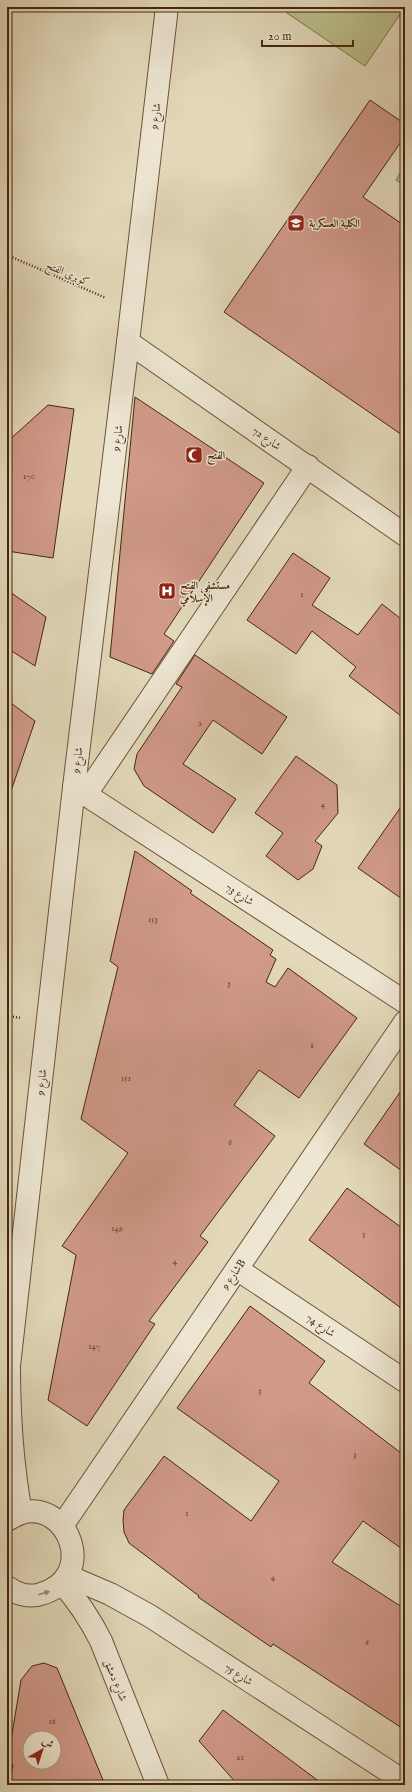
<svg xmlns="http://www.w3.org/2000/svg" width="412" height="1792" viewBox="0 0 412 1792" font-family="'IM FELL English',Amiri,serif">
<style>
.green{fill:#babe8b;stroke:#80724d}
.building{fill:#d09989;stroke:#46260f;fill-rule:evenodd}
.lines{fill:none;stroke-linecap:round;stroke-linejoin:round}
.minor-casing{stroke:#6d533a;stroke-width:24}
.path{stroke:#46260f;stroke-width:2.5;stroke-dasharray:1 2;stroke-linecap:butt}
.minor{stroke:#ede6d2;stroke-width:22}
.oneway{fill:#9a8670}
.labels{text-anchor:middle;stroke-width:3;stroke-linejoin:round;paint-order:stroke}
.number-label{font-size:9px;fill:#68432e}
.street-label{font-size:11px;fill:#46260f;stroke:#ede6d2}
.poi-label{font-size:11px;font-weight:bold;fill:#46260f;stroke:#ede6d2;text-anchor:start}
</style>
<rect width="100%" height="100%" fill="#e3d9ba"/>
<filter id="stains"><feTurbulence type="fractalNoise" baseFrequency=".005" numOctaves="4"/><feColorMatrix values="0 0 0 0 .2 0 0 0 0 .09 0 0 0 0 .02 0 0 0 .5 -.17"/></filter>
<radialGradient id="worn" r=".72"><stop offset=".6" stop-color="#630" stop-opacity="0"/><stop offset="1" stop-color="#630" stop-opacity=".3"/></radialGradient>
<!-- green -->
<g class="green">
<polygon points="291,7 405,7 365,66 287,13"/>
<polygon points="405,165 405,186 396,180"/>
</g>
<!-- building -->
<g class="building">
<polygon points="370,100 405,124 405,136 363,197 405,226 405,437 224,312"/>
<polygon points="135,397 264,483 164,634 174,641 152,674 110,657"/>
<polygon points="48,405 74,409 53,558 7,551 7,442"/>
<polygon points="293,553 330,578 312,605 358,635 382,604 405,622 405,719 349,676 356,667 312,631 296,654 247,620"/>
<polygon points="7,590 46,617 35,666 7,648"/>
<polygon points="195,655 287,717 262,754 213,720 183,764 236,799 213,833 144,786 134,769 137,754 182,687 176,684"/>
<polygon points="7,700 35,721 11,791 7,790"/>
<polygon points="296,756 337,785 338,813 315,841 322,846 313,869 298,880 266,856 283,833 255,813"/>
<polygon points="405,801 405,901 358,868"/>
<polygon points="135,851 192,891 190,893 273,950 270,955 276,959 266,982 275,987 288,968 357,1018 299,1098 259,1070 234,1105 275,1136 200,1236 208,1242 149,1321 155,1324 87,1426 48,1400 76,1255 62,1246 128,1153 81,1119 118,967 110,961"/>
<polygon points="405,1085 405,1173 364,1144"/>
<polygon points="347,1188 405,1230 405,1311 309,1240"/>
<polygon points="250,1306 325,1361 309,1383 405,1456 405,1551 363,1521 332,1562 405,1609 405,1730 273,1644 271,1647 198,1597 199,1596 129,1543 124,1532 123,1520 124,1510 164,1456 251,1521 279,1481 177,1408"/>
<path d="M44,1663L57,1668L105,1785H9L13,1765L7,1764L21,1680L32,1666ZM30,1738H54V1762H30Z"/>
<polygon points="223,1710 324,1785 238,1785 199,1741"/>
</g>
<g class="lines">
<defs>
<g id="minor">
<polyline points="128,342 405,535"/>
<polyline points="74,787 405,1002"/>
<polyline points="86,794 308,466"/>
<polyline points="237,1269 405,1381"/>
<path d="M21,1513C12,1464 9,1416 9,1366L74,787L128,342L167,7"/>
<path d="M7,1520C11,1518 16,1515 21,1513C68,1499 99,1577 41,1594C30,1598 16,1594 7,1587"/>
<polyline points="62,1526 405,1022"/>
<polyline points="68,1576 110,1594 150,1616 405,1782"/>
<path d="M62,1583C78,1601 90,1619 101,1641L158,1785"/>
</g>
</defs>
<!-- minor casing -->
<use href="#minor" class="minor-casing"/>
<!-- path -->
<g class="path">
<polyline points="7,255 106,298"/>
<polyline points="7,1016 21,1018"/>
</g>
<!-- minor -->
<use href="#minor" class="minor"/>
</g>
<!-- one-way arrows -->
<defs><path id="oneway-solid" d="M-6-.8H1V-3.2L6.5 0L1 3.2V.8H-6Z"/></defs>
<use class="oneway" href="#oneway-solid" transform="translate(44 1593) rotate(-16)"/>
<!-- icons -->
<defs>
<symbol id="school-square" viewBox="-11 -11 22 22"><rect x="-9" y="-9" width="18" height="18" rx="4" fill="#8f2418" stroke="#ede6d2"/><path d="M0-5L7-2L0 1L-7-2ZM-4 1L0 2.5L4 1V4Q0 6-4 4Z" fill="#fff"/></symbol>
<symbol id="mosque-square" viewBox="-11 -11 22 22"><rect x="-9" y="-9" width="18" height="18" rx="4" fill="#8f2418" stroke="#ede6d2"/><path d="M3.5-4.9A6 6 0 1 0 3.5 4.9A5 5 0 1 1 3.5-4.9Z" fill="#fff"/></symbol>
<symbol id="hospital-square" viewBox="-11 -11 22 22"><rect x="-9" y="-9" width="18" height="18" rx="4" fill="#8f2418" stroke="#ede6d2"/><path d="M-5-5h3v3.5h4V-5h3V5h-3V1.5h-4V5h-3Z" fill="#fff"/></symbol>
</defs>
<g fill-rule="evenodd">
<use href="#school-square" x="286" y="213" width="20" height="20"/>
<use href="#mosque-square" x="184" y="445" width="20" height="20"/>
<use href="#hospital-square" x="157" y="581" width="20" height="20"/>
</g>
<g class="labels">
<!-- number labels -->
<g class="number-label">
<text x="29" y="479">170</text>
<text x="302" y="597">1</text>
<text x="200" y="726">2</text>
<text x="323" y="807">4</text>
<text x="153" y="922">153</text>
<text x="229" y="986">3</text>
<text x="312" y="1048">8</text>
<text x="126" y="1081">151</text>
<text x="230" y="1145">6</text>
<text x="117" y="1231">149</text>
<text x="364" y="1237">5</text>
<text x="175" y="1264">4</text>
<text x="94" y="1349">147</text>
<text x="260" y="1393">3</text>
<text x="355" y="1457">3</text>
<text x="187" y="1516">1</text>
<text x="273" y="1580">4</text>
<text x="367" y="1645">6</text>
<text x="52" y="1724">18</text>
<text x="240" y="1760">21</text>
</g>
<!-- street labels -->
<g class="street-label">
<text transform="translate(155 116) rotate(-83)" y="4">شارع 9</text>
<text transform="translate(68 273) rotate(23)" y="4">كوبرى الفتح</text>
<text transform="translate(117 438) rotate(-83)" y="4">شارع 9</text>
<text transform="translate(267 438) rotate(35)" y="4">شارع 72</text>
<text transform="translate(77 760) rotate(-83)" y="4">شارع 9</text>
<text transform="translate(240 894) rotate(33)" y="4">شارع 73</text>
<text transform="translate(41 1082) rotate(-84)" y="4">شارع 9</text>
<text transform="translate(233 1274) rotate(-56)" y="4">شارع 9B</text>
<text transform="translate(321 1325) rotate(34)" y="4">شارع 74</text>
<text transform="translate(239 1674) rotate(33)" y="4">شارع 75</text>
<text transform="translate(116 1680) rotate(68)" y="4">شارع دمشق</text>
</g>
<!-- poi labels -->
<g class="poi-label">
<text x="309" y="227">الكلية العسكرية</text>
<text x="207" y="459">الفتح</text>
<text x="180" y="589">مستشفى الفتح<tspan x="180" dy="13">الإسلامي</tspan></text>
</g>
</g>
<!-- margin -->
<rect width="412" height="1792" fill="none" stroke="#e3d9ba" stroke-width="24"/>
<rect x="8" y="8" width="396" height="1776" fill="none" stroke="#46260f" stroke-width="2"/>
<rect x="12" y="12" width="388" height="1768" fill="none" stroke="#46260f"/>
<!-- north arrow -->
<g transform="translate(42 1750) rotate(39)"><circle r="19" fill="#ede6d2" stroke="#aa9984"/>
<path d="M0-3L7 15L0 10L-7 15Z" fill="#8f2418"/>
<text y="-6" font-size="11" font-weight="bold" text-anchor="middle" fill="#46260f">ش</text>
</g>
<!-- scale -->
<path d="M262 40v6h91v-6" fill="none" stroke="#46260f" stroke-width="2"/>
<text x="268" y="40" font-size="12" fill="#46260f" stroke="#ede6d2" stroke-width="3" paint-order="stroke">20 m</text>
<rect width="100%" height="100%" filter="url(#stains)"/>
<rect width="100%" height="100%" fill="url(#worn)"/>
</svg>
